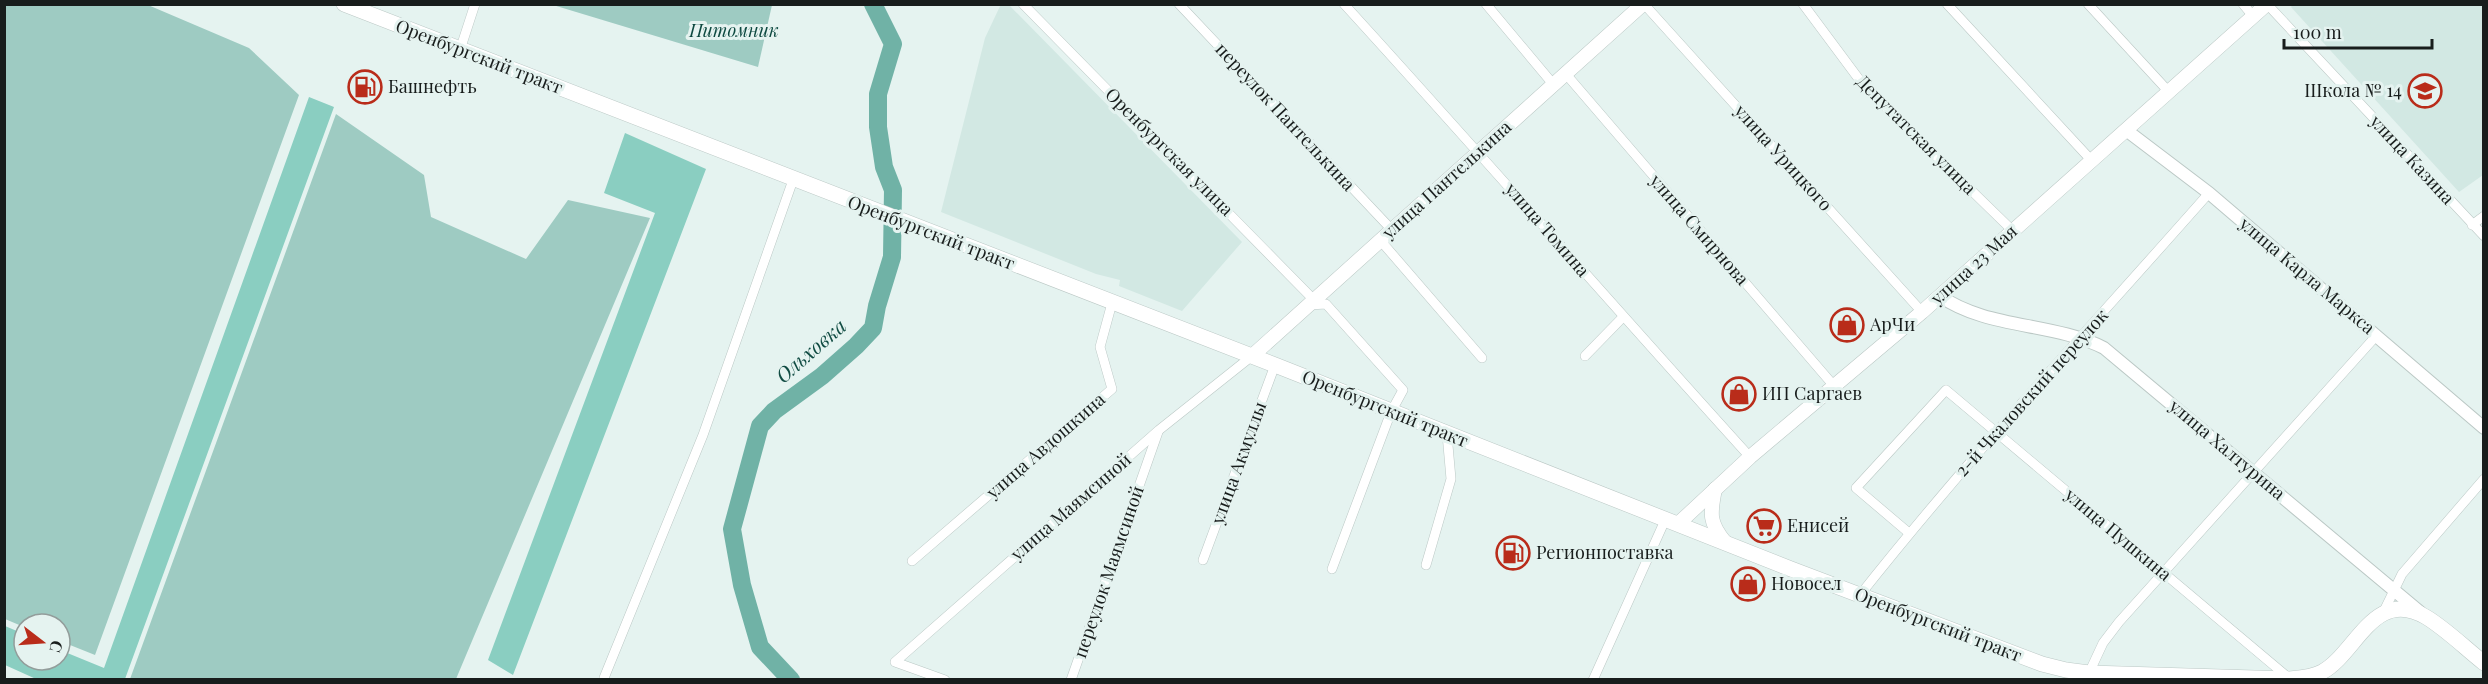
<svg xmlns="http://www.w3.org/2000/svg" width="2488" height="684" viewBox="0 0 2488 684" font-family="'Playfair Display',serif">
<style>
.built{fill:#d2e8e3}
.green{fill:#9ecbc2}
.forest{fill:#8acec1}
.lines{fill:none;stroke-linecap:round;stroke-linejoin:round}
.river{stroke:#70b2a6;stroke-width:18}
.minor-casing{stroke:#bbc8c5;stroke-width:10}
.tertiary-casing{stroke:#bbc8c5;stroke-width:14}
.secondary-casing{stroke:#bbc8c5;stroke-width:15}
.primary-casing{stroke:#bbc8c5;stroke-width:16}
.minor{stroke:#fff;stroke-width:9}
.tertiary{stroke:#fff;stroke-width:12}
.secondary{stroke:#fff;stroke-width:14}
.primary{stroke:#fff;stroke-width:15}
.labels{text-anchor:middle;stroke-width:6;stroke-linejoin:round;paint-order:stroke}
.park-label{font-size:18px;font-style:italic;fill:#0d4940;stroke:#e5f3f0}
.street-label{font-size:18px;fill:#181d1c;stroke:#e5f3f0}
.poi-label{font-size:18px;fill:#181d1c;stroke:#e5f3f0;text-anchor:start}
.water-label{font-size:20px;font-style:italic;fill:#114c43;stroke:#e5f3f0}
</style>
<rect width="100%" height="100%" fill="#e5f3f0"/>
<!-- built -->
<g class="built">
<polygon points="1001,4 1009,5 1242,242 1182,311 1119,286 1120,280 1096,274 941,212 985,38"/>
<polygon points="2293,4 2483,5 2483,175 2459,192 2291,7"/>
</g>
<!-- green -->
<g class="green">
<polygon points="4,5 148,5 249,48 299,95 95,655 60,641 60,624 24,624 24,627 5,619"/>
<polygon points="553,5 772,4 772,5 758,67"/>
<polygon points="336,114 424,175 431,217 526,259 568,200 650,218 456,679 130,679"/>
</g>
<!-- forest -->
<g class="forest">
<polygon points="309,97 334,107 125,679 36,679 5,665 5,626 24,634 24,660 60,660 60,650 104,668"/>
<polygon points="625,133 706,169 513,675 488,660 655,213 604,193"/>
</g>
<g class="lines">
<!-- river -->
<polyline class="river" points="791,680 760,647 742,585 732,529 760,426 774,411 822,376 856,346 873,328 877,306 892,257 893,190 884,167 878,127 878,94 893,44 873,4"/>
<defs>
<g id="minor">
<polyline points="1023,4 1314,300"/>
<polyline points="1179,4 1392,230"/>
<path d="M1344,4C1481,154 1614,307 1750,457"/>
<polyline points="1486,4 1553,84"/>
<polyline points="1644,4 1922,312"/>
<polyline points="1803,4 1864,86 2013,231"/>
<polyline points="1947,4 2092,161"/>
<polyline points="2088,4 2169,92"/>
<polyline points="2243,4 2253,16"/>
<polyline points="2267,4 2484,236"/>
<polyline points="460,50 475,4"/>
<polyline points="1565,73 1834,386"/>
<polyline points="2472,225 2484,216"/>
<polyline points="1380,240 1482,358"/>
<polyline points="1309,305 1326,304 1403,390 1391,412 1332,569"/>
<polyline points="1585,356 1623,317"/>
<polyline points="1909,533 1856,488 1946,390 2290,679"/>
<polyline points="1203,560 1275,365"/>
<polyline points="912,561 1112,389 1100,347 1112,303"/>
<polyline points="1426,565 1451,479 1447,434"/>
<path d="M1860,595C1970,456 2091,327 2209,193"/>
<polyline points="2383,613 2402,574 2484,479"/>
<polyline points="2089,673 2103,643 2119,622 2377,335"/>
<polyline points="604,678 703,435 793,180"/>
<polyline points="945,680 895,662 1159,430 1252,356"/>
<polyline points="1071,680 1158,432"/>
<polyline points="1593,680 1666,518"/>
</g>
<g id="tertiary">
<polyline points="2126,130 2209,193 2484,428"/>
<path d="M1940,296C1987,329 2053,322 2104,348L2420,612"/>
</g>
<g id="secondary">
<polyline points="1252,356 1643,4"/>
<path d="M1715,489C1710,514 1709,523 1725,542"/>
<polyline points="1679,523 1750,457 1922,312 2267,4"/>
</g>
<path id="primary" d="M344,4L1275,365L1791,569L2042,664L2066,670L2089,673L2290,679C2300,678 2313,677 2322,672C2356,654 2374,586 2426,617C2446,629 2465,648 2484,663"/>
</defs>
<!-- minor casing -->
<use href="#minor" class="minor-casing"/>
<!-- tertiary casing -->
<use href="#tertiary" class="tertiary-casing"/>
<!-- secondary casing -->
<use href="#secondary" class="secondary-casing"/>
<!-- primary casing -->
<use href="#primary" class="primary-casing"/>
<!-- minor -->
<use href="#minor" class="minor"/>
<!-- tertiary -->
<use href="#tertiary" class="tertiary"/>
<!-- secondary -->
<use href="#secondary" class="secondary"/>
<!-- primary -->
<use href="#primary" class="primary"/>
</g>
<!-- icons -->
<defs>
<symbol id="fuel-ring" viewBox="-11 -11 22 22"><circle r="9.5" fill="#e5f3f0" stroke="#b92c1a" stroke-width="1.5"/><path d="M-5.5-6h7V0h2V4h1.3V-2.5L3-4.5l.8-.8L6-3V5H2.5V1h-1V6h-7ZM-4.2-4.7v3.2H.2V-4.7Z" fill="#b92c1a"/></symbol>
<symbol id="school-ring" viewBox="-11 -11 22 22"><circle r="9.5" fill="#e5f3f0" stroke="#b92c1a" stroke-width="1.5"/><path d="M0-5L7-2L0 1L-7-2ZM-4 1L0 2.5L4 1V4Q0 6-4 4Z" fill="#b92c1a"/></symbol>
<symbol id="shop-ring" viewBox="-11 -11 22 22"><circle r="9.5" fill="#e5f3f0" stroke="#b92c1a" stroke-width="1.5"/><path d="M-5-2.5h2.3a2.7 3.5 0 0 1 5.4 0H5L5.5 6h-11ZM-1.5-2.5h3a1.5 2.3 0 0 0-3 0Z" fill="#b92c1a"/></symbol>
<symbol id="supermarket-ring" viewBox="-11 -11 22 22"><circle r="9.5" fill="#e5f3f0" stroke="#b92c1a" stroke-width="1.5"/><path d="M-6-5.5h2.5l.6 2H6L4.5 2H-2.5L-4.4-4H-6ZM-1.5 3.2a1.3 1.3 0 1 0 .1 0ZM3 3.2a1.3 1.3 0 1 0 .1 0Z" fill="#b92c1a"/></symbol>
</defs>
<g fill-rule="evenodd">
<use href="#fuel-ring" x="346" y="68" width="38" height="38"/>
<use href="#school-ring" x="2406" y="72" width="38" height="38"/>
<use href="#shop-ring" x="1828" y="306" width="38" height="38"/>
<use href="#shop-ring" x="1720" y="375" width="38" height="38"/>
<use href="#supermarket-ring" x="1745" y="507" width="38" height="38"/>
<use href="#fuel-ring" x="1494" y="534" width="38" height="38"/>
<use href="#shop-ring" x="1729" y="565" width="38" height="38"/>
</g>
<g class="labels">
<!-- park labels -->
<g class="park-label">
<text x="734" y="37">Питомник</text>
</g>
<!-- street labels -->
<g class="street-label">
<text transform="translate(479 57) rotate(21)" y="6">Оренбургский тракт</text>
<text transform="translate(1285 117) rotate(47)" y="6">переулок Пантелькина</text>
<text transform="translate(1916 135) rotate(45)" y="6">Депутатская улица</text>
<text transform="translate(1169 152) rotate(45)" y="6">Оренбургская улица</text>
<text transform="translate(1783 158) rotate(48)" y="6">улица Урицкого</text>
<text transform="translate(2412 160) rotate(47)" y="6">улица Казина</text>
<text transform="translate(1447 180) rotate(-42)" y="6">улица Пантелькина</text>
<text transform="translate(1547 230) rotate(49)" y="6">улица Томина</text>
<text transform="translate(1699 230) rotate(49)" y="6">улица Смирнова</text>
<text transform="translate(931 233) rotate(21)" y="6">Оренбургский тракт</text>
<text transform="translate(1974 265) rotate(-42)" y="6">улица 23 Мая</text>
<text transform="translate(2307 276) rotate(40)" y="6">улица Карла Маркса</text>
<text transform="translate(2032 393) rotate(-48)" y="6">2-й Чкаловский переулок</text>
<text transform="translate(1385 409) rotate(22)" y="6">Оренбургский тракт</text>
<text transform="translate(1046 446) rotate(-41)" y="6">улица Авдошкина</text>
<text transform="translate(2227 450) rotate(40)" y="6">улица Халтурина</text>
<text transform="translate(1239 463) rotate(-70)" y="6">улица Акмуллы</text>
<text transform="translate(1071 507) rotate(-41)" y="6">улица Маямсиной</text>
<text transform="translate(2118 535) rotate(40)" y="6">улица Пушкина</text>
<text transform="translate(1109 572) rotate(-71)" y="6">переулок Маямсиной</text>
<text transform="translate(1938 625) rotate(21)" y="6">Оренбургский тракт</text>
</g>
<!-- poi labels -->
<g class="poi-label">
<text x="388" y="93">Башнефть</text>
<text x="2402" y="97" text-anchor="end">Школа № 14</text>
<text x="1870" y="331">АрЧи</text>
<text x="1762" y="400">ИП Саргаев</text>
<text x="1787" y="532">Енисей</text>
<text x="1536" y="559">Регионпоставка</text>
<text x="1771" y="590">Новосел</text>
</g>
<!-- water labels -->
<g class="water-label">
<text transform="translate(811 351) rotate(-41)" y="7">Ольховка</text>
</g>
</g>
<!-- border -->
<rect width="2488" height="684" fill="none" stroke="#181d1c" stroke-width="12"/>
<!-- north arrow -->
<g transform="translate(42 642) rotate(107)"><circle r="28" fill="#e5f3f0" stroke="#939d9b" stroke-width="1.5"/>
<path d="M0-4.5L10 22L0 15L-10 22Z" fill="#b92c1a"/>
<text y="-9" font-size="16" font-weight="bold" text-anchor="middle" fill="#181d1c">С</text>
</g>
<!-- scale -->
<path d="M2284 39v9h148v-9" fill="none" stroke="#181d1c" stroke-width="3"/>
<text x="2293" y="39" font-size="18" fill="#181d1c" stroke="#e5f3f0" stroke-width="4.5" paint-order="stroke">100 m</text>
</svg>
